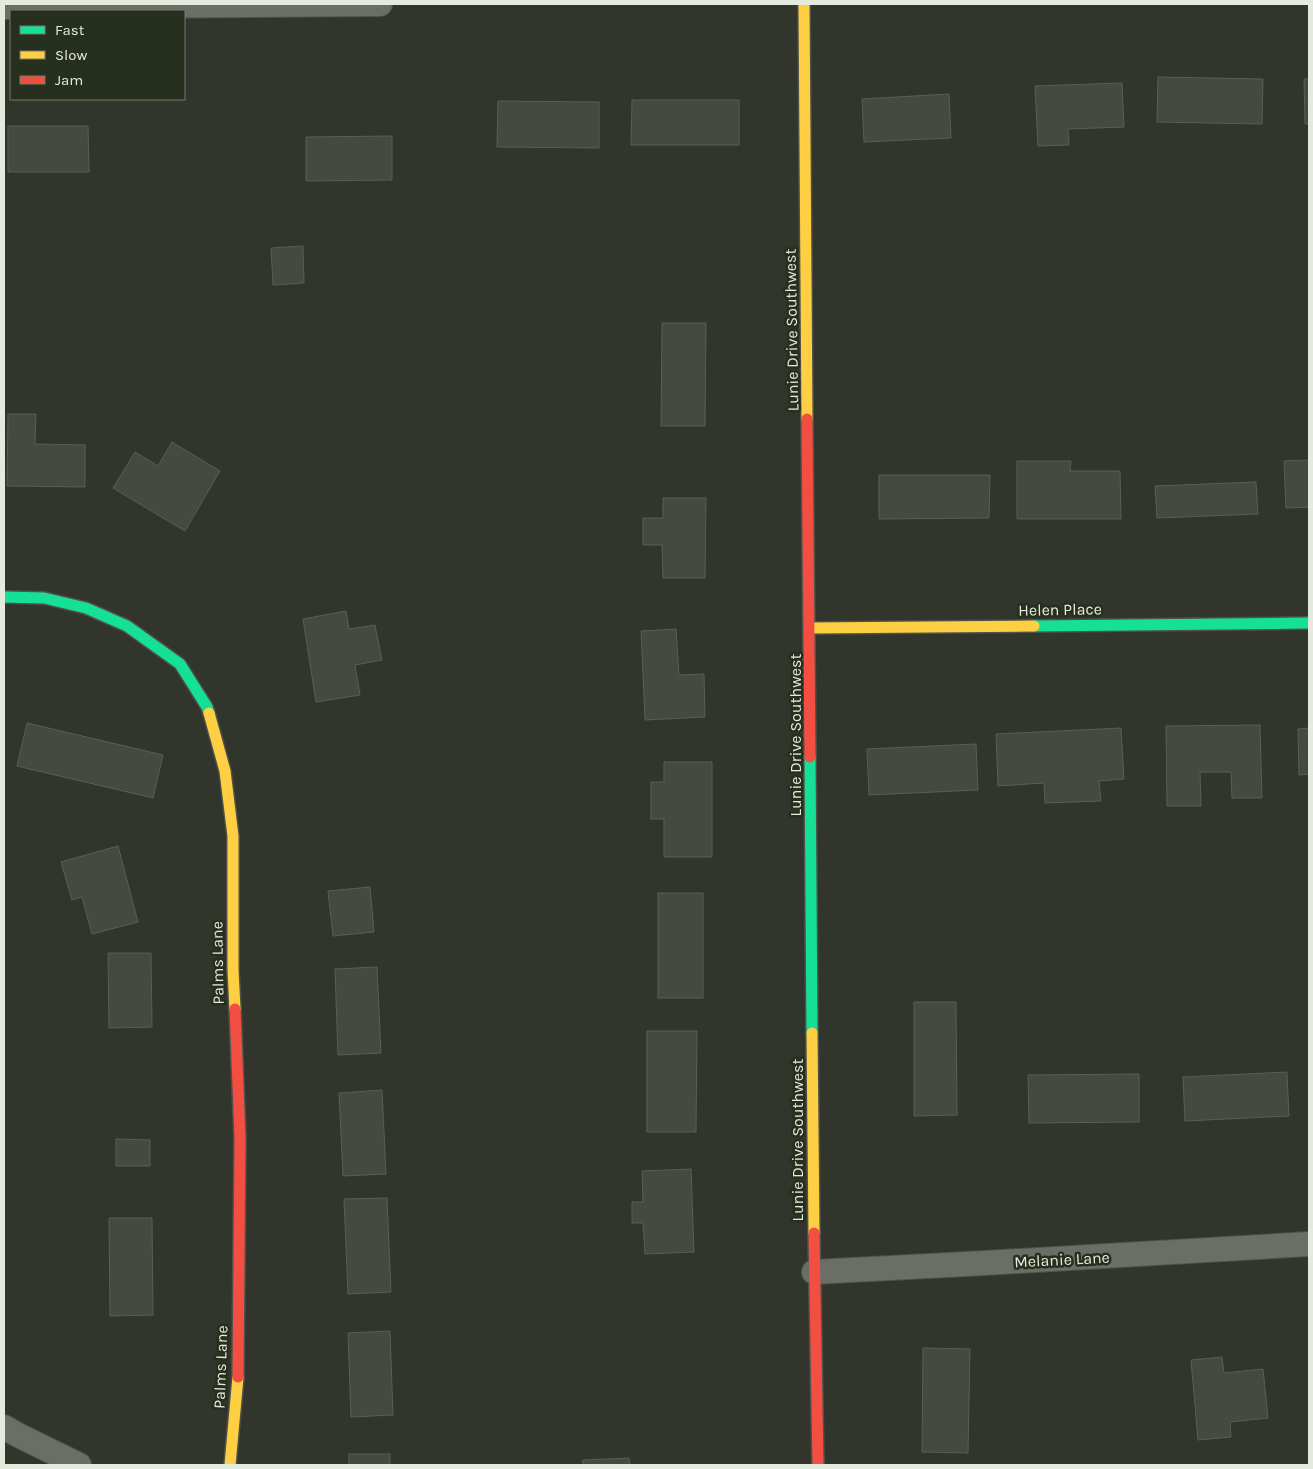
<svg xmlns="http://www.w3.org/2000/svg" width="1313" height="1469" viewBox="0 0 1313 1469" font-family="Karla,sans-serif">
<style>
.building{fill:#464942;stroke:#5a5e55}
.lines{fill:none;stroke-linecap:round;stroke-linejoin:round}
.street-casing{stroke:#4e5249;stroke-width:26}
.fast-casing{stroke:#4e5249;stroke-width:14}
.slow-casing{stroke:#4e5249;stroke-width:14}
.jam-casing{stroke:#4e5249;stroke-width:14}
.street{stroke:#6b6e67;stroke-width:24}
.fast{stroke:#16e098;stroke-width:11}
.slow{stroke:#ffcf43;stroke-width:11}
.jam{stroke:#f24e42;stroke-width:11}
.labels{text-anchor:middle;stroke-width:5;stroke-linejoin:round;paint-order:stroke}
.street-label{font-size:16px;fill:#e5eadf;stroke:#272f1e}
</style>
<rect width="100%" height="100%" fill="#31352c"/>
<!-- building -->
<g class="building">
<polygon points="1158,77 1263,79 1262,124 1157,122"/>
<polygon points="1304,79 1309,79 1309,124 1305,124"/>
<polygon points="1122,83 1124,127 1068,129 1069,145 1038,146 1035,86"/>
<polygon points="949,94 951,138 864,142 862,99"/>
<polygon points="632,100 739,100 739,145 631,145"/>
<polygon points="498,101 599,102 599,148 497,147"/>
<polygon points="8,126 88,126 89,172 8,172"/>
<polygon points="392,136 392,180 306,181 306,137"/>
<polygon points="303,246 304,283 273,285 271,248"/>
<polygon points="662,323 706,323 705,426 661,426"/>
<polygon points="8,414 36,414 35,444 85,445 85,487 7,486"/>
<polygon points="172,442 220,471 185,531 113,488 135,452 158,466"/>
<polygon points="1309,460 1309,507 1286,508 1284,461"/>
<polygon points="1017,461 1071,461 1070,471 1120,471 1121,519 1017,519"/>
<polygon points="879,475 990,475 989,518 879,519"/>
<polygon points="1256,482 1258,514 1157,518 1155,486"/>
<polygon points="663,498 706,498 705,578 663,578 662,545 643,545 643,518 663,518"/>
<polygon points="346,611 349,629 375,625 382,660 355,665 360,695 316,702 303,619"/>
<polygon points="676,629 679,675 704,674 705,717 645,720 641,631"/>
<polygon points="27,723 163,755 153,798 17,766"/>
<polygon points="1260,725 1262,798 1232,798 1231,772 1200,772 1201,806 1167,806 1166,726"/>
<polygon points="1121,728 1124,779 1099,781 1101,801 1045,803 1044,783 998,786 996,734"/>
<polygon points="1309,728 1309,774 1299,775 1298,729"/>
<polygon points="976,744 978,790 869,795 867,749"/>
<polygon points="664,762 712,762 712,857 664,857 664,819 651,819 651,782 664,782"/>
<polygon points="118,846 138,922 92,934 82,897 72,900 61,862"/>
<polygon points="370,887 374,932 333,936 328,891"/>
<rect x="658" y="893" width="45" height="105"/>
<polygon points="108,953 151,953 152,1027 109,1028"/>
<polygon points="377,967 381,1053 338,1055 335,969"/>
<polygon points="914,1002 956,1002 957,1115 914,1116"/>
<polygon points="647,1031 697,1031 696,1132 647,1132"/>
<polygon points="1287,1072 1289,1116 1185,1121 1183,1077"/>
<polygon points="1139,1074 1139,1122 1029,1123 1028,1075"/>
<polygon points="382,1090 386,1174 343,1176 339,1093"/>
<polygon points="116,1139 150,1140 150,1166 116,1166"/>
<polygon points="691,1169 694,1252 645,1254 643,1223 632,1223 632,1202 643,1202 642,1171"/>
<polygon points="387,1198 391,1292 348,1294 344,1199"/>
<polygon points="109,1218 152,1218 153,1315 110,1316"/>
<polygon points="390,1331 393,1415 351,1417 348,1333"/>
<polygon points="923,1348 970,1349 968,1453 922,1452"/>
<polygon points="1222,1357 1224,1373 1263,1369 1268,1418 1230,1422 1231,1437 1198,1440 1191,1360"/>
<rect x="349" y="1454" width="41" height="11"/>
<polygon points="629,1458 630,1465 583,1465 583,1460"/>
</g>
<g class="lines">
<defs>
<g id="street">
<polyline points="4,7 380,4"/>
<polyline points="814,1272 985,1263 1309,1244"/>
<polyline points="4,1427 18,1435 79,1465"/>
</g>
<g id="fast">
<polyline points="4,597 44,598 86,608 127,626 180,664 207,707 209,713"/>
<polyline points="1034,626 1309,623"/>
<polyline points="810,757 812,1033"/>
</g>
<g id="slow">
<polyline points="804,4 807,419"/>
<polyline points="810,628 1034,626"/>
<polyline points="209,713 225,771 233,836 233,970 235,1009"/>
<polyline points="812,1033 814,1233"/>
<polyline points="230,1465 238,1377"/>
</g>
<g id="jam">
<polyline points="807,419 810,757"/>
<polyline points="235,1009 240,1138 238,1377"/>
<polyline points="814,1233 818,1465"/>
</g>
</defs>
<!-- street casing -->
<use href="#street" class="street-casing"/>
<!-- fast casing -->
<use href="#fast" class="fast-casing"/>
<!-- slow casing -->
<use href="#slow" class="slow-casing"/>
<!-- jam casing -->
<use href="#jam" class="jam-casing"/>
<!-- street -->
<use href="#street" class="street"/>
<!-- fast -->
<use href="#fast" class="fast"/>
<!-- slow -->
<use href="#slow" class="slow"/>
<!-- jam -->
<use href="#jam" class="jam"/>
</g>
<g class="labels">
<!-- street labels -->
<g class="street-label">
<text transform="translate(791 330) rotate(-91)" y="6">Lunie Drive Southwest</text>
<text transform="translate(1060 609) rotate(-1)" y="6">Helen Place</text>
<text transform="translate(795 735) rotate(-90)" y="6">Lunie Drive Southwest</text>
<text transform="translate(217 963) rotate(-91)" y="6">Palms Lane</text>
<text transform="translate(797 1140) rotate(-90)" y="6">Lunie Drive Southwest</text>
<text transform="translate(1062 1259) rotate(-3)" y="6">Melanie Lane</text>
<text transform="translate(220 1367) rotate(-88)" y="6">Palms Lane</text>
</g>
</g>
<!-- border -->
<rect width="1313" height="1469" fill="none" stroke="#e5eadf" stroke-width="10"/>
<!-- legend -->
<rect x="10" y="10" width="175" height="90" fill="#272f1e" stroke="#737a6b"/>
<rect x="20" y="26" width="25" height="8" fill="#16e098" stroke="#737a6b"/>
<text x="55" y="35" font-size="15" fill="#e5eadf">Fast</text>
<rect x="20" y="51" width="25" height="8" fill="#ffcf43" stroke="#737a6b"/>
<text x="55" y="60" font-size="15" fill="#e5eadf">Slow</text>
<rect x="20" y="76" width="25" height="8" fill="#f24e42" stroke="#737a6b"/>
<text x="55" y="85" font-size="15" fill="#e5eadf">Jam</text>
</svg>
